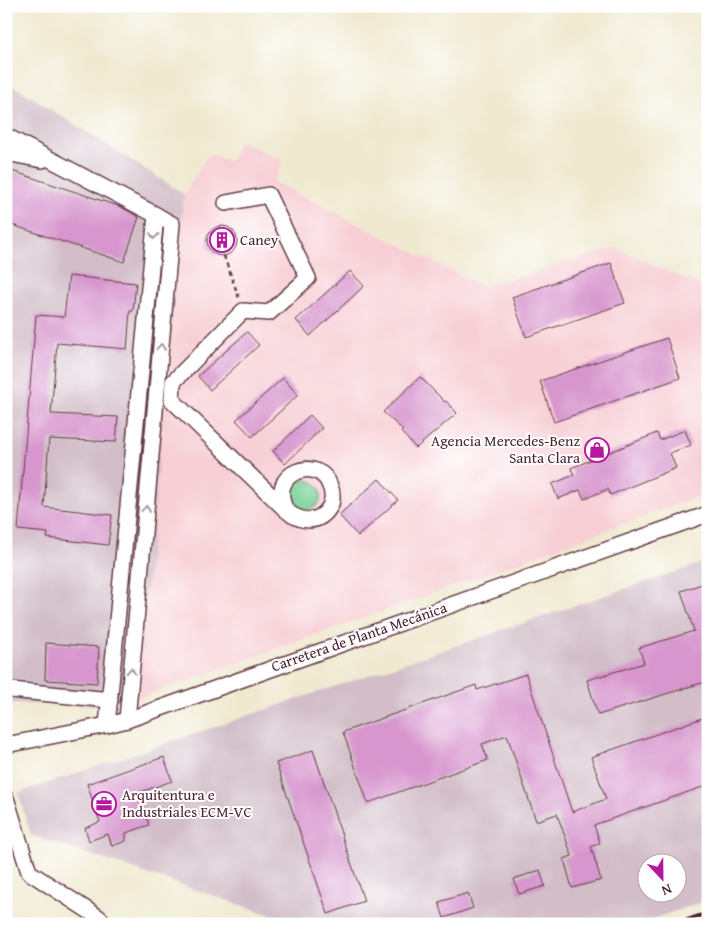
<svg xmlns="http://www.w3.org/2000/svg" width="714" height="930" viewBox="0 0 714 930" font-family="'Gentium Book Plus',serif">
<style>
.built{fill:#f7cfd5}
.industrial{fill:#d2bdc8;fill-rule:evenodd}
.green{fill:#77d095;stroke:#607860}
.building{fill:#d796cd}
.lines{fill:none;stroke-linecap:round;stroke-linejoin:round}
.minor-casing{stroke:#633d44;stroke-width:18}
.path{stroke:#633d44;stroke-width:2.5;stroke-dasharray:4 4;stroke-linecap:butt}
.minor{stroke:#fff;stroke-width:15}
.rail{stroke:#4a1f2b;stroke-width:4}
.oneway{stroke:#ae9aa0}
.labels{text-anchor:middle;stroke-width:4;stroke-linejoin:round;paint-order:stroke}
.poi-label{font-size:15px;fill:#4a1f2b;stroke:#fff;text-anchor:start}
.street-label{font-size:15px;fill:#4a1f2b;stroke:#fff}
</style>
<rect width="100%" height="100%" fill="#fff"/>
<filter id="ink" filterUnits="userSpaceOnUse"><feTurbulence type="fractalNoise" baseFrequency=".02" numOctaves="2"/><feDisplacementMap in="SourceGraphic" scale="10" xChannelSelector="R" yChannelSelector="G"/><feConvolveMatrix kernelMatrix="1 2 1 2 8 2 1 2 1" color-interpolation-filters="sRGB"/></filter>
<filter id="wash" filterUnits="userSpaceOnUse"><feTurbulence type="fractalNoise" baseFrequency=".0096" numOctaves="4" result="noise"/><feDisplacementMap in="SourceGraphic" scale="20" xChannelSelector="R" yChannelSelector="G"/><feGaussianBlur stdDeviation="1.12" result="paint"/><feColorMatrix in="noise" values="0 0 0 0 0 0 0 0 0 0 0 0 0 0 0 0 0 1.4 0 .05"/><feComposite in="paint" operator="in"/></filter>
<g filter="url(#wash)">
<rect width="100%" height="100%" fill="#f0e9d0"/>
<!-- built -->
<polygon class="built" points="239,141 283,160 274,182 484,287 617,248 664,270 699,284 708,305 708,493 412,601 136,699 184,194 209,154 230,161"/>
<!-- industrial -->
<g class="industrial">
<polygon points="6,81 184,194 136,699 99,705 6,703"/>
<path d="M708,561V900L637,924H298L31,835L18,793ZM646,862H676V892H646Z"/>
</g>
<!-- green -->
<circle class="green" cx="306" cy="495" r="15"/>
<g id="blocks">
<!-- building -->
<g class="building">
<polygon points="6,169 121,207 139,217 124,262 6,223"/>
<circle cx="222" cy="241" r="15"/>
<polygon points="611,263 625,303 526,337 512,297"/>
<polygon points="350,271 364,286 310,336 296,320"/>
<polygon points="69,276 136,283 133,311 130,311 127,349 57,343 51,414 118,417 116,442 49,439 44,507 112,515 108,545 47,538 48,533 18,530 36,315 64,317"/>
<polygon points="247,332 259,345 210,390 198,376"/>
<polygon points="667,338 680,378 554,422 540,381"/>
<polygon points="420,377 445,402 446,401 457,413 416,448 401,432 403,430 383,412"/>
<polygon points="283,378 298,395 252,437 236,420"/>
<polygon points="310,415 322,428 285,464 273,451"/>
<polygon points="685,430 691,445 670,453 676,468 610,495 608,489 584,499 580,490 558,499 552,484 574,475 571,468 657,433 660,440"/>
<polygon points="379,479 398,500 358,536 339,515"/>
<polygon points="708,582 708,681 598,715 587,680 644,663 639,648 694,631 681,591"/>
<polygon points="46,643 99,647 97,683 45,680"/>
<polygon points="526,674 572,812 606,799 591,757 708,716 708,785 594,825 600,843 591,847 601,880 572,888 564,859 572,856 557,814 536,821 507,735 482,744 488,760 368,803 343,732 476,685 477,690"/>
<polygon points="313,750 364,901 328,914 276,763"/>
<polygon points="164,757 172,781 138,793 149,825 126,833 126,841 112,846 108,834 89,841 85,828 100,822 87,784"/>
<polygon points="540,870 545,886 519,894 514,879"/>
<polygon points="468,893 473,908 444,918 439,902"/>
</g>
</g>
</g>
<g filter="url(#ink)">
<use href="#blocks" fill-opacity="0" stroke="#633d44" stroke-width="1"/>
<g class="lines">
<defs>
<g id="minor">
<polyline points="6,136 156,215"/>
<polyline points="6,153 42,160"/>
<path d="M226,203L268,195L308,278L269,313L243,311L173,382L172,400L286,510C299,522 318,525 329,508C333,502 333,493 330,486C319,454 266,472 286,510"/>
<polyline points="6,690 11,690 110,700"/>
<polyline points="107,725 156,215 172,224 127,720"/>
<polyline points="6,745 107,725 127,720 708,514"/>
<polyline points="6,798 29,872 98,917 106,924"/>
</g>
</defs>
<!-- minor casing -->
<use href="#minor" class="minor-casing"/>
<!-- path -->
<polyline class="path" points="224,256 239,298"/>
<!-- minor -->
<use href="#minor" class="minor"/>
<!-- rail -->
<polyline class="rail" points="676,924 708,913"/>
</g>
<!-- one-way arrows -->
<defs><path id="oneway-chevron" d="M-2-3.5L2.5 0L-2 3.5" fill="none" stroke-width="1.6" stroke-linecap="round" stroke-linejoin="round" transform="scale(1.25)"/></defs>
<g class="oneway">
<use href="#oneway-chevron" transform="translate(154 236) rotate(96)"/>
<use href="#oneway-chevron" transform="translate(161 347) rotate(-85)"/>
<use href="#oneway-chevron" transform="translate(146 509) rotate(-85)"/>
<use href="#oneway-chevron" transform="translate(131 671) rotate(-85)"/>
</g>
</g>
<!-- icons -->
<defs>
<symbol id="building-ring" viewBox="-11 -11 22 22"><circle r="9.5" fill="#fff" stroke="#b5179e" stroke-width="1.5"/><path d="M-4-6H4V6H1V3H-1V6H-4ZM-2.5-4.3h1.7v1.8h-1.7ZM.8-4.3h1.7v1.8H.8ZM-2.5-1h1.7V.8h-1.7ZM.8-1h1.7V.8H.8Z" fill="#b5179e"/></symbol>
<symbol id="shop-ring" viewBox="-11 -11 22 22"><circle r="9.5" fill="#fff" stroke="#b5179e" stroke-width="1.5"/><path d="M-5-2.5h2.3a2.7 3.5 0 0 1 5.4 0H5L5.5 6h-11ZM-1.5-2.5h3a1.5 2.3 0 0 0-3 0Z" fill="#b5179e"/></symbol>
<symbol id="office-ring" viewBox="-11 -11 22 22"><circle r="9.5" fill="#fff" stroke="#b5179e" stroke-width="1.5"/><path d="M-6-3h4V-5.5h4V-3h4V5H-6ZM-1-4.5V-3h2v-1.5ZM-6 0V1H6V0Z" fill="#b5179e"/></symbol>
</defs>
<g fill-rule="evenodd">
<use href="#building-ring" x="208" y="226" width="28" height="28"/>
<use href="#shop-ring" x="583" y="436" width="28" height="28"/>
<use href="#office-ring" x="90" y="790" width="28" height="28"/>
</g>
<g class="labels">
<!-- poi labels -->
<g class="poi-label">
<text x="240" y="245">Caney</text>
<text x="580" y="446" text-anchor="end">Agencia Mercedes-Benz<tspan x="580" dy="17">Santa Clara</tspan></text>
<text x="122" y="800">Arquitentura e<tspan x="122" dy="17">Industriales ECM-VC</tspan></text>
</g>
<!-- street labels -->
<g class="street-label">
<text transform="translate(359 637) rotate(-19)" y="5">Carretera de Planta Mecánica</text>
</g>
</g>
<!-- margin -->
<rect width="714" height="930" fill="none" stroke="#fff" stroke-width="25"/>
<!-- north arrow -->
<g transform="translate(662 878) rotate(158)"><circle r="24" fill="#ffffff" stroke="#b7a5aa"/>
<path d="M0-4L9 19L0 12L-9 19Z" fill="#b5179e"/>
<text y="-8" font-size="14" font-weight="bold" text-anchor="middle" fill="#4a1f2b">N</text>
</g>
</svg>
